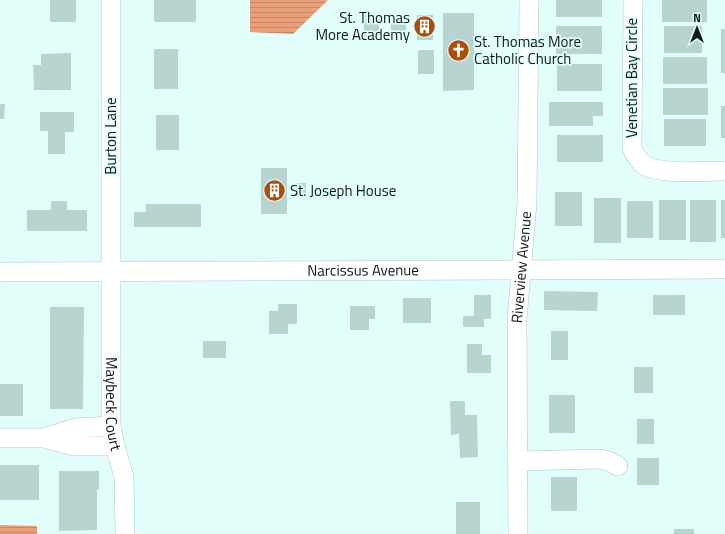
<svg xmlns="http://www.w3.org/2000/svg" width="725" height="534" viewBox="0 0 725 534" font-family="'Titillium Web',sans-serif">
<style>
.water{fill:url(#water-rules)}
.building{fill:#b8d4d0}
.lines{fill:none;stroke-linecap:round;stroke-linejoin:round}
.minor-casing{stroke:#abc7c3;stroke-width:20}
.minor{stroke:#fff;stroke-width:19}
.labels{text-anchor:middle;stroke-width:3.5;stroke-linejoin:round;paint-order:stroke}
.poi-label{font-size:15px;fill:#0f1918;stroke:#e1fefa;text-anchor:start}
.street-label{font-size:15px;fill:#0f1918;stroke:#e1fefa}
</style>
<defs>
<pattern id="water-rules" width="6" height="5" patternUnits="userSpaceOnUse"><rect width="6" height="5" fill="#e99f7a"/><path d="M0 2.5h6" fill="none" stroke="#c78869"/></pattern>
</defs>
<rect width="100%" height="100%" fill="#e1fefa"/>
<!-- water -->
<g class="water">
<polygon points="250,0 328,0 293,34 250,32"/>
<polygon points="0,525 37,526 37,534 0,534"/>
</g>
<!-- building -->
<g class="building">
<rect x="50" y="0" width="26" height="22"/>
<rect x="154" y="0" width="42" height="22"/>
<rect x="556" y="0" width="46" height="17"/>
<rect x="662" y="0" width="45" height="22"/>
<polygon points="443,13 474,13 474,90 443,91"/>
<rect x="364" y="15" width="15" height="24"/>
<rect x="391" y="15" width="15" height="25"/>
<rect x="417" y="15" width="16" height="25"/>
<rect x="556" y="26" width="46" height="28"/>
<rect x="664" y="26" width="38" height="27"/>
<rect x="721" y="29" width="4" height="44"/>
<rect x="154" y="49" width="24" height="40"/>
<rect x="418" y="50" width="16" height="24"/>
<polygon points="71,53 71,90 34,90 33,65 41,65 41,54"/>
<rect x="663" y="57" width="44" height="27"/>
<rect x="557" y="64" width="45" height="27"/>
<rect x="663" y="88" width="45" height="27"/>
<polygon points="549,102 603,102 603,116 593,116 593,126 549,126"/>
<polygon points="0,104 5,104 4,119 0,119"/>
<rect x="721" y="106" width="4" height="32"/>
<polygon points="40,112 74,112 74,132 65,132 65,154 48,154 48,131 40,131"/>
<rect x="156" y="115" width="23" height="35"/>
<rect x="664" y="119" width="42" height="27"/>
<rect x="557" y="135" width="46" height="27"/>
<rect x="261" y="168" width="26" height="46"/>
<rect x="296" y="183" width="10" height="14"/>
<rect x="555" y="192" width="27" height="34"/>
<rect x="594" y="198" width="27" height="45"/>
<rect x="659" y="200" width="27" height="40"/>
<rect x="690" y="200" width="26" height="42"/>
<rect x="721" y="200" width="4" height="38"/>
<polygon points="51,201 67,201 67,210 87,210 87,231 27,231 27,210 51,210"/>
<rect x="627" y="201" width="26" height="37"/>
<polygon points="146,204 201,204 201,227 134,227 134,212 146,212"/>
<polygon points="544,291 598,292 597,311 544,310"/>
<polygon points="474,295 491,295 491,319 484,319 484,327 463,327 463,316 474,316"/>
<rect x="653" y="295" width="32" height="20"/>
<rect x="403" y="298" width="28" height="25"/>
<polygon points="278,304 297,304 297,324 288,324 288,334 269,334 269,311 278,311"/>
<polygon points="350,306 375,306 375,319 369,319 369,330 350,330"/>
<polygon points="50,307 84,307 83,409 50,409"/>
<rect x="551" y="331" width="17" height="29"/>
<rect x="203" y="341" width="23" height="17"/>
<polygon points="467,344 482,344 482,355 491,355 491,373 467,373"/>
<rect x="634" y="367" width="19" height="26"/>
<rect x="0" y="384" width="23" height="32"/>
<rect x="549" y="395" width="26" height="38"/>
<polygon points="450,401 465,401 465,415 477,415 478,457 460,458 459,434 451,435"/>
<rect x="637" y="419" width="17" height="25"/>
<rect x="637" y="458" width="22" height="27"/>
<rect x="0" y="465" width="39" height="35"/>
<polygon points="59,471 99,471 99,489 97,489 97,530 59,531"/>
<rect x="551" y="477" width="26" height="34"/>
<rect x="456" y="502" width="24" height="32"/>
<rect x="674" y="529" width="20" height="5"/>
</g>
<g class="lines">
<defs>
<g id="minor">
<path id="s1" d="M111,0V426L115,446L124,477L125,534"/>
<path d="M633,0L632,148C635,154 638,161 644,165C659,175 706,171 725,171"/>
<path id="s2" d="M0,272L725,269"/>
<polyline points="0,438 44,438 74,446 115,446"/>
<polyline points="44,438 75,428 111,426"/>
<polyline points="518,461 600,459 609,461 618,466"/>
<path id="s3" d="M518,534L517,320L527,203L529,0"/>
</g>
</defs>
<!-- minor casing -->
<use href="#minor" class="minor-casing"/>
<!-- minor -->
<use href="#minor" class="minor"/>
</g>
<!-- icons -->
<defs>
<symbol id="building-disc" viewBox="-11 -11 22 22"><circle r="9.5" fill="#ae4d09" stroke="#e1fefa"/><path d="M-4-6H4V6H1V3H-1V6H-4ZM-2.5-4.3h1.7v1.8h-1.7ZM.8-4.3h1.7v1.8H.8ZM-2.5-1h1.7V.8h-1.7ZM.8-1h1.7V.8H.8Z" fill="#fff"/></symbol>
<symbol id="church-disc" viewBox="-11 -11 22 22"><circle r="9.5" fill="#ae4d09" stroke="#e1fefa"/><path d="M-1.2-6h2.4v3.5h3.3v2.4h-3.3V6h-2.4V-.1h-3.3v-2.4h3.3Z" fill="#fff"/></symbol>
</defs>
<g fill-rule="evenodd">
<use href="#building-disc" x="412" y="14" width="25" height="25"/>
<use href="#church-disc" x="446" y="38" width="25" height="25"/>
<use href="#building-disc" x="262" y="178" width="25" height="25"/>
</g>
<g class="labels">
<!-- poi labels -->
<g class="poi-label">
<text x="410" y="23" text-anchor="end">St. Thomas<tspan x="410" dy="17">More Academy</tspan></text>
<text x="474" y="47">St. Thomas More<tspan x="474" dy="17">Catholic Church</tspan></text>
<text x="290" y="196">St. Joseph House</text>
</g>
<!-- street labels -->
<g class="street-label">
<text transform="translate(632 78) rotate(-90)" y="5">Venetian Bay Circle</text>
<text transform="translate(111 136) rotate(-90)" y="5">Burton Lane</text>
<text dy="5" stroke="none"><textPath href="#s3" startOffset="267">Riverview Avenue</textPath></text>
<text dy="5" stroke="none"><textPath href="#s2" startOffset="363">Narcissus Avenue</textPath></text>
<text dy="5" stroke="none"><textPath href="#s1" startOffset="404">Maybeck Court</textPath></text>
</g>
</g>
<!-- north arrow -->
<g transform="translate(697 28)" stroke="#e1fefa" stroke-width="3" paint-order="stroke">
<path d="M0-3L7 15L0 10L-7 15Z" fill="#0f1918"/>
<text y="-6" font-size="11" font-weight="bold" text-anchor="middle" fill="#0f1918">N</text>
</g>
</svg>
